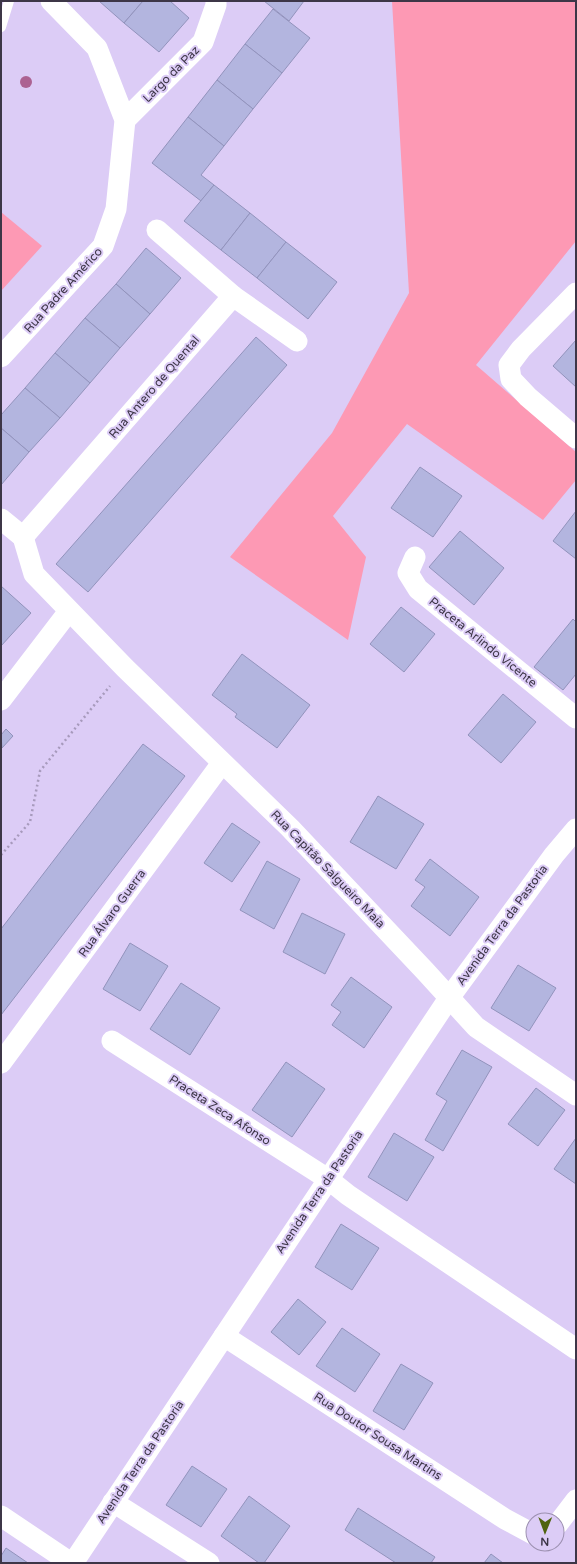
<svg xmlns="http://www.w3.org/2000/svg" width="577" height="1564" viewBox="0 0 577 1564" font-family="'Varela Round',sans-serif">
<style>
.green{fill:#fd99b4}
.building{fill:#b3b5df;stroke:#9293bc}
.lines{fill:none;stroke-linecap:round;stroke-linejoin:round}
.path{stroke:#a79abc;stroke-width:2.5;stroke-dasharray:2 3;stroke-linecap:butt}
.lane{stroke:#fff;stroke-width:10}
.street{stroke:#fff;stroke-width:21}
.tree{fill:#ac6292}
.labels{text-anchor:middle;stroke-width:4;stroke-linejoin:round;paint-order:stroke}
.street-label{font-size:12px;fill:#3d3647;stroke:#dcccf6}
</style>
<rect width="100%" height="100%" fill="#dcccf6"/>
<!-- green -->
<g class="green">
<polygon points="392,1 576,1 576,241 476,365 576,452 576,480 543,520 407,424 333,516 366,557 348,640 230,557 332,433 409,293"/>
<polygon points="1,212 42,246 1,291"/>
</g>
<!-- building -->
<g class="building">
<polygon points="99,1 143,1 124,23"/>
<polygon points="143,1 170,1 189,18 159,52 124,23"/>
<polygon points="264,1 304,1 289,21"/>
<polygon points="273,9 310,38 282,73 245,44"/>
<polygon points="245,44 282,73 253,109 217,80"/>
<polygon points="217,80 253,109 224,146 188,117"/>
<polygon points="188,117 224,146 201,175 214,185 201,201 152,163"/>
<polygon points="214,185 250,213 221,250 184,221"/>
<polygon points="250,213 286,242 257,278 221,250"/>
<polygon points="286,242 337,282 308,319 257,278"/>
<polygon points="146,248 181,278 150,314 116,284"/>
<polygon points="116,284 150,314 120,348 85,318"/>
<polygon points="85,318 120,348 90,383 55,353"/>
<polygon points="256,337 287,365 88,592 56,564"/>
<polygon points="576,340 576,387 553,366"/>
<polygon points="55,353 90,383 60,418 25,388"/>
<polygon points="25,388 60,418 29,452 1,428 1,415"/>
<polygon points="1,428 29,452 1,485"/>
<polygon points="420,467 462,496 433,537 391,508"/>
<polygon points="576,511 576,559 553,541"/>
<polygon points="460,531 504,568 474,605 429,567"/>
<polygon points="1,586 31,613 1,646"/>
<polygon points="401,607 435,634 404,672 370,644"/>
<polygon points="573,619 576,622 576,674 563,690 534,667"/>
<polygon points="242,654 310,705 277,748 235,717 237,714 212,695"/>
<polygon points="503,694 536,722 501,763 468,735"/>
<polygon points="6,729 13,736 2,748 1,735"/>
<polygon points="143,744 185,776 1,1015 1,929"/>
<polygon points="378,796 424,824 396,869 350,842"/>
<polygon points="232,823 260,842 232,882 204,863"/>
<polygon points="430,859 479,897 450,936 411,906 425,887 415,880"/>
<polygon points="267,861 300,879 274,929 240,910"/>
<polygon points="302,913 345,934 325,974 283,952"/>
<polygon points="130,943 168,966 140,1011 103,989"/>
<polygon points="518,965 556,988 529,1031 491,1008"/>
<polygon points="351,977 392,1007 364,1048 332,1025 341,1012 331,1005"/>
<polygon points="181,983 220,1008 190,1055 150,1029"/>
<polygon points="462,1050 492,1067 443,1151 425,1140 447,1101 436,1094"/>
<polygon points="286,1062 325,1089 292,1137 252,1110"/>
<polygon points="536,1088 565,1110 538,1146 508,1124"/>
<polygon points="394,1133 434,1157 407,1201 368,1177"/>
<polygon points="576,1138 576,1184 554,1169"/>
<polygon points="341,1224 379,1248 352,1290 315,1267"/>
<polygon points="298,1299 326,1322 299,1355 271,1332"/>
<polygon points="342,1328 380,1354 355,1392 316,1366"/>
<polygon points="401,1364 433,1383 404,1430 373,1411"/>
<polygon points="192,1466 227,1489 201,1527 166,1505"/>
<polygon points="249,1496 290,1526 264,1563 259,1563 221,1536"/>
<polygon points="358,1508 435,1557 431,1563 396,1563 345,1530"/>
<polygon points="6,1548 28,1563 1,1563 1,1556"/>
<polygon points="491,1554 503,1563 484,1563"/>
</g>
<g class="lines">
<!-- path -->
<polyline class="path" points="1,855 30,822 40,771 110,686"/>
<!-- lane -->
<polyline class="lane" points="1,27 9,1"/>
<!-- street -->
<g class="street">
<polyline points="125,120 203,42 216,5 216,1"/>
<polyline points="157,230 233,296"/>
<polyline points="576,293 521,349 509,365 511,379 528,397 576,438"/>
<polyline points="1,357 103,246 116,209 125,120 97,48 51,1"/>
<polyline points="1,519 23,537 34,574 125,668 290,828 425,971 476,1027 576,1095"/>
<polyline points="23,537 233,296 297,341"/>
<polyline points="415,557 408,573 418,589 576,718"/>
<polyline points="1,700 69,611"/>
<polyline points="112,1041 328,1179 348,1195 576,1349"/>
<polyline points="1,1063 222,763"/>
<polyline points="224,1336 505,1519 533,1534"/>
<polyline points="113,1502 209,1563"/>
<polyline points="1,1516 71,1563"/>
<polyline points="557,1525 576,1500"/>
<polyline points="73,1563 449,998 554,855 576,829"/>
</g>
</g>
<!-- trees -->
<circle class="tree" cx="26" cy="82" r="6"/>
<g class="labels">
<!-- street labels -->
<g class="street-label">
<text transform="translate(171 74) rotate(-45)" y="4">Largo da Paz</text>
<text transform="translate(63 290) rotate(-48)" y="4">Rua Padre Américo</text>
<text transform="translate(154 387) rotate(-49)" y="4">Rua Antero de Quental</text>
<text transform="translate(483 642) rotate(39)" y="4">Praceta Arlindo Vicente</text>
<text transform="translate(328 869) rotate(46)" y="4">Rua Capitão Salgueiro Maia</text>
<text transform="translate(112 913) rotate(-54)" y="4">Rua Álvaro Guerra</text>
<text transform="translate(502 925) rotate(-54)" y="4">Avenida Terra da Pastoria</text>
<text transform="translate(220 1110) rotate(33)" y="4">Praceta Zeca Afonso</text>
<text transform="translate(319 1192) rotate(-56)" y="4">Avenida Terra da Pastoria</text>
<text transform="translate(378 1436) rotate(33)" y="4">Rua Doutor Sousa Martins</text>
<text transform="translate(140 1462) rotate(-56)" y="4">Avenida Terra da Pastoria</text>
</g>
</g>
<!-- border -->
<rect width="577" height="1564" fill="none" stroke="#3d3647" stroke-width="4"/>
<!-- north arrow -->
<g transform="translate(545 1532) rotate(181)"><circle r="19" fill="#dcccf6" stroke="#9c90b0"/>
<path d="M0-3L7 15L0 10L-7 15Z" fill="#4f630e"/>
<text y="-6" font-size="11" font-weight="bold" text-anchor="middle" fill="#3d3647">N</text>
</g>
</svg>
